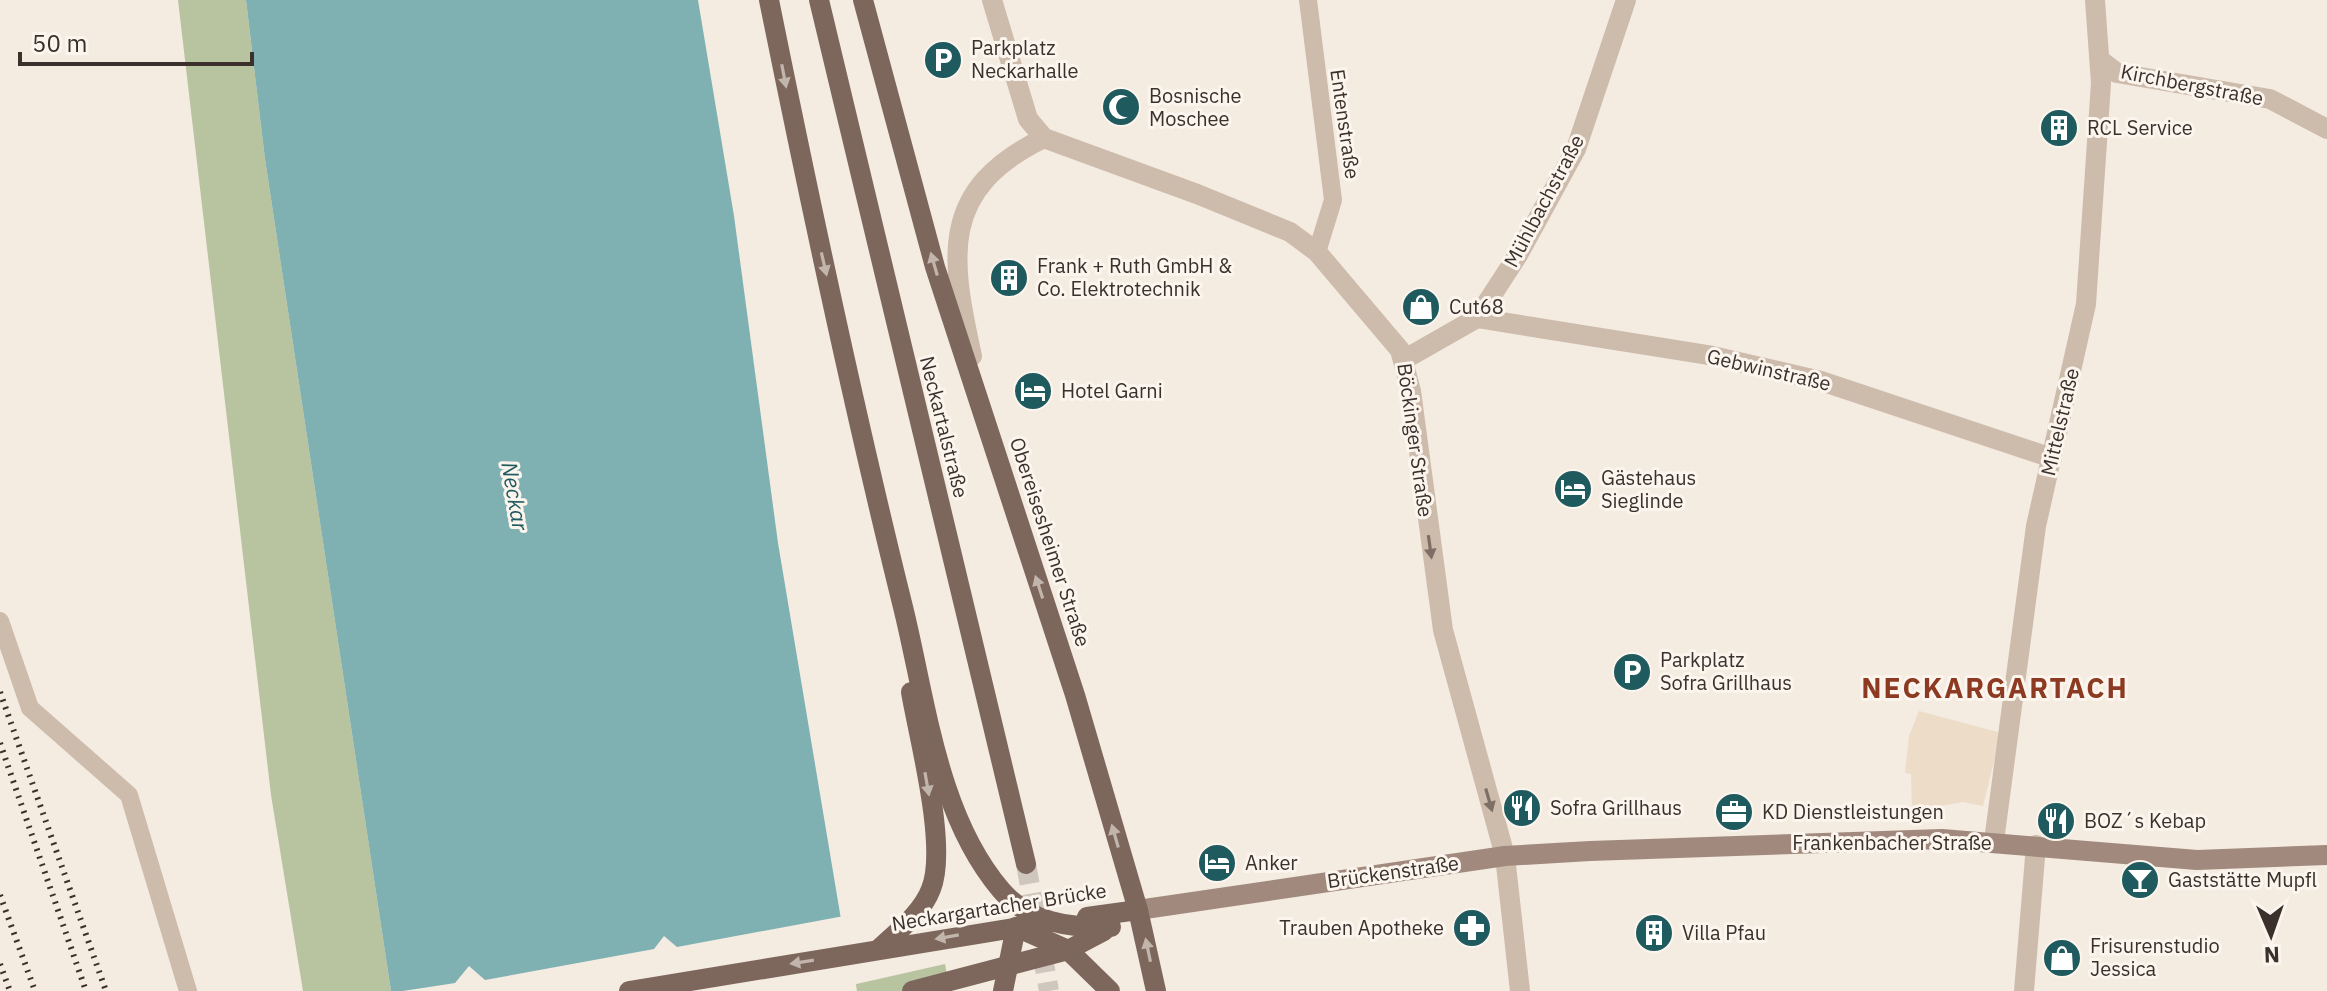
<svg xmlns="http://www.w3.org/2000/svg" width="2327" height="991" viewBox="0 0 2327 991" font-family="'IBM Plex Sans',sans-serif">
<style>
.green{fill:#b8c4a0}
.plaza{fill:#ecdcc8}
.water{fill:#7fb0b2}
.pier{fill:#f4ebe1}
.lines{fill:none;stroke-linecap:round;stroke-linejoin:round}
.primary-tunnel{stroke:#cfc6bd;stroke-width:20;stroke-dasharray:20 10;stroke-linecap:butt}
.service{stroke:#cdbbac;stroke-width:18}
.minor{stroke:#cdbbac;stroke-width:20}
.secondary{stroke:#a18a7d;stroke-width:20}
.primary{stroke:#7d675c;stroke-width:20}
.rail{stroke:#3b302b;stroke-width:6;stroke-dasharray:2 6;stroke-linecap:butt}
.oneway{fill:#c2b5ac}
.oneway2{fill:#7d6f65}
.labels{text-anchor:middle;stroke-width:6;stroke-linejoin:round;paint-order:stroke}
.poi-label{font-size:20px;fill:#3b302b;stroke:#fbf5ee;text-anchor:start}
.street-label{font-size:20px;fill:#3b302b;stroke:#fbf5ee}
.water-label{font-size:22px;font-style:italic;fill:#1f5a5e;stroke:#fbf5ee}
.district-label{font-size:28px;font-weight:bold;letter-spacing:2px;fill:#8c3b22;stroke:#fbf5ee}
</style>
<rect width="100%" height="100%" fill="#f4ebe1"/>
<!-- green -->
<g class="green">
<polygon points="178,0 246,0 265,159 391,991 303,991 271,795"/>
<polygon points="945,964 950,991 853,991 852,985"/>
</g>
<!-- plaza -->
<polygon class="plaza" points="1919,711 2001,733 1983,806 1963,802 1912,811 1911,774 1905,773 1909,736"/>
<!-- water -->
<polygon class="water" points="246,0 698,0 734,216 778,543 853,991 391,991 265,159"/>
<!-- pier -->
<polygon class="pier" points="844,916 857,991 403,991 455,983 469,966 485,980 654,949 664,936 677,947"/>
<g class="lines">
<!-- primary-tunnel -->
<polyline class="primary-tunnel" points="1026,864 1049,991"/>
<!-- service -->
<g class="service">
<polyline points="1308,0 1333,200 1317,252"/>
<polyline points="0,621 30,708 129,795 188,991"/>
</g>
<!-- minor -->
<g class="minor">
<polyline points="992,0 1028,119 1044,138 1197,194 1290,232 1317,252 1400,350 1411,391 1443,630 1505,856 1520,991"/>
<polyline points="2100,60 2117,73 2270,99 2327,129"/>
<polyline points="1477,318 1708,355 1821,381 2052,458"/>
<path d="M972,356C950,256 939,189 1044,138"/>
<polyline points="1405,359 1477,318 1518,255 1576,149 1626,0"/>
<polyline points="1994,841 2036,526 2086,304 2101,83 2095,0"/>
<polyline points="2024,991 2036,845"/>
</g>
<!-- secondary -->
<polyline class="secondary" points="1138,910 1505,856 1590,851 1942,839 2197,860 2327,855"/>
<!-- primary -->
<g class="primary">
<path d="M769,0C810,203 853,406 903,607C926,700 937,815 1001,890C1029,923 1070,928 1111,927"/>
<polyline points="819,0 1026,864"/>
<polyline points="863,0 935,267 1075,695 1138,910 1156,991"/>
<polyline points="1087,917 1138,910"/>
<polyline points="1016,927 1068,950 1110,991"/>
<path d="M879,949C897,932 922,913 931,889C948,847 919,739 911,692"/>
<polyline points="629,991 1051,922"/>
<polyline points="912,991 1068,950 1104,931"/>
<polyline points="1003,991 1016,927"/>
</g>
<!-- rail -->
<g class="rail">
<polyline points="0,692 106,991"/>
<polyline points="0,743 86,991"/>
<polyline points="0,895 35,991"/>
<polyline points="0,964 10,991"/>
</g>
</g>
<!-- one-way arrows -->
<defs><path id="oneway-solid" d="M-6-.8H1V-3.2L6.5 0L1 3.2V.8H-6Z" transform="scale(2)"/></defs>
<g class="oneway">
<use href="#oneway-solid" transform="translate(784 76) rotate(79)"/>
<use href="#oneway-solid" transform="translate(824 264) rotate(77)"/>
<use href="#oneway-solid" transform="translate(934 264) rotate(-106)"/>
<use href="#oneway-solid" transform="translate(1039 587) rotate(-108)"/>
<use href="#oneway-solid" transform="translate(927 784) rotate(80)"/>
<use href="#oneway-solid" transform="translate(1115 836) rotate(-106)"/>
<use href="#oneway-solid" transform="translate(947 937) rotate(170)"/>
<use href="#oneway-solid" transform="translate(1148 950) rotate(-102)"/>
<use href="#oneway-solid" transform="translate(802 962) rotate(171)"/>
</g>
<g class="oneway2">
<use href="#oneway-solid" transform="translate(1430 547) rotate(82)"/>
<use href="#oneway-solid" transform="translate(1489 800) rotate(74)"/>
</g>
<!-- icons -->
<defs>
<symbol id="parking-disc" viewBox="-11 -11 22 22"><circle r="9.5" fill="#1f5a5e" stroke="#fbf5ee"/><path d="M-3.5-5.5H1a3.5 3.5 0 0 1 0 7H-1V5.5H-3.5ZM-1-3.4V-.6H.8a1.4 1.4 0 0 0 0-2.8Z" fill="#fff"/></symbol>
<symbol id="mosque-disc" viewBox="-11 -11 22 22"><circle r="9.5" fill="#1f5a5e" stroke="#fbf5ee"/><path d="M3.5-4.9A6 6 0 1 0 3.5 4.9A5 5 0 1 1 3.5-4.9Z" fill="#fff"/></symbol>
<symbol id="building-disc" viewBox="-11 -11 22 22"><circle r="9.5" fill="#1f5a5e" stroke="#fbf5ee"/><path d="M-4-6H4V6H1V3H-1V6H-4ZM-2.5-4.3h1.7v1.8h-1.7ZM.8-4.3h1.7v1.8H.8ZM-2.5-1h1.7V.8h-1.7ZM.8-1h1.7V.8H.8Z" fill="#fff"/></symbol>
<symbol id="shop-disc" viewBox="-11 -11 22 22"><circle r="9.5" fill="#1f5a5e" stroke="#fbf5ee"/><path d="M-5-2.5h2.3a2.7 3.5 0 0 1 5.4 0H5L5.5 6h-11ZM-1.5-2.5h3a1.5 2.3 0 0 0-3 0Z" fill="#fff"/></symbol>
<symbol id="hotel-disc" viewBox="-11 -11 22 22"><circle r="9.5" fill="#1f5a5e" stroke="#fbf5ee"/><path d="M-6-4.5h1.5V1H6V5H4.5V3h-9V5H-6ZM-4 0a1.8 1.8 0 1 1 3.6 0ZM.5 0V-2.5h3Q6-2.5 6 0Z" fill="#fff"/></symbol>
<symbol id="restaurant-disc" viewBox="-11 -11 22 22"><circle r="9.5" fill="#1f5a5e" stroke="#fbf5ee"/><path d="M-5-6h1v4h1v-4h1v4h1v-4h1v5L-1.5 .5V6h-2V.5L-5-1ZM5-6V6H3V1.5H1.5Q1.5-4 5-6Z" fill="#fff"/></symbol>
<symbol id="office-disc" viewBox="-11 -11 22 22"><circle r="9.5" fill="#1f5a5e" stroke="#fbf5ee"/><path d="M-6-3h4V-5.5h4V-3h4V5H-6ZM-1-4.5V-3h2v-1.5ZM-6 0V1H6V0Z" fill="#fff"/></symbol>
<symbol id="bar-disc" viewBox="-11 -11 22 22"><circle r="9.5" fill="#1f5a5e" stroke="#fbf5ee"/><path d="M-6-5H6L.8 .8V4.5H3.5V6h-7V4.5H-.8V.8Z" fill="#fff"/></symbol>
<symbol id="pharmacy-disc" viewBox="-11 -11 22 22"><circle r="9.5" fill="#1f5a5e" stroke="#fbf5ee"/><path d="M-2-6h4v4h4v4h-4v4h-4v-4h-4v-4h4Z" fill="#fff"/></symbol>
</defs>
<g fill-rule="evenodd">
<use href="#parking-disc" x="921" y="38" width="44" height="44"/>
<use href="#mosque-disc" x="1099" y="85" width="44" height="44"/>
<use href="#building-disc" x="2037" y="106" width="44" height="44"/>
<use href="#building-disc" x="987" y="256" width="44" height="44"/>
<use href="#shop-disc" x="1399" y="285" width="44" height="44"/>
<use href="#hotel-disc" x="1011" y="369" width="44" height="44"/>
<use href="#hotel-disc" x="1551" y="467" width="44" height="44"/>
<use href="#parking-disc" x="1610" y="650" width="44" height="44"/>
<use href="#restaurant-disc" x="1500" y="786" width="44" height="44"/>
<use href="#office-disc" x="1712" y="790" width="44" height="44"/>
<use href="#restaurant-disc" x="2034" y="799" width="44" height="44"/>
<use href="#hotel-disc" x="1195" y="841" width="44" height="44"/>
<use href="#bar-disc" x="2118" y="858" width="44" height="44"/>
<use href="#pharmacy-disc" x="1450" y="906" width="44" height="44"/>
<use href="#building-disc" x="1632" y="911" width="44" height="44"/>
<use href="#shop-disc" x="2040" y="936" width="44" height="44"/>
</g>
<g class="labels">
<!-- poi labels -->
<g class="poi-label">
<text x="971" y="55">Parkplatz<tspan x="971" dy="23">Neckarhalle</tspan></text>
<text x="1149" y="103">Bosnische<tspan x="1149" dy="23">Moschee</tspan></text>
<text x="2087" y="135">RCL Service</text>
<text x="1037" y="273">Frank + Ruth GmbH &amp;<tspan x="1037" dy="23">Co. Elektrotechnik</tspan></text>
<text x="1449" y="314">Cut68</text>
<text x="1061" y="398">Hotel Garni</text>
<text x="1601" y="485">Gästehaus<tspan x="1601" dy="23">Sieglinde</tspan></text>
<text x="1660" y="667">Parkplatz<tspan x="1660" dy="23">Sofra Grillhaus</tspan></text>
<text x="1550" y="815">Sofra Grillhaus</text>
<text x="1762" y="819">KD Dienstleistungen</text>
<text x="2084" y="828">BOZ´s Kebap</text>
<text x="1245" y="870">Anker</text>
<text x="2168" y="887">Gaststätte Mupfl</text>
<text x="1444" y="935" text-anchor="end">Trauben Apotheke</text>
<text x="1682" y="940">Villa Pfau</text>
<text x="2090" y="953">Frisurenstudio<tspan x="2090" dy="23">Jessica</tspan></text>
</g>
<!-- street labels -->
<g class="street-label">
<text transform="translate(2192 85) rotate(11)" y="7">Kirchbergstraße</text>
<text transform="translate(1345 124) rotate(82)" y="7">Entenstraße</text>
<text transform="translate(1544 201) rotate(-62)" y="7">Mühlbachstraße</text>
<text transform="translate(1769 370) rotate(13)" y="7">Gebwinstraße</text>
<text transform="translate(2060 422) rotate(-77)" y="7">Mittelstraße</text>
<text transform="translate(944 427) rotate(76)" y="7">Neckartalstraße</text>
<text transform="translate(1415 440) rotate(82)" y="7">Böckinger Straße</text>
<text transform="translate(1050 542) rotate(72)" y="7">Obereisesheimer Straße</text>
<text x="1892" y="850">Frankenbacher Straße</text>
<text transform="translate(1393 872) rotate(-8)" y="7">Brückenstraße</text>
<text transform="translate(999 907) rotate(-9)" y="7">Neckargartacher Brücke</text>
</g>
<!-- water labels -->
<g class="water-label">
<text transform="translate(515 496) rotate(80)" y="8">Neckar</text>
</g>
<!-- district labels -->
<g class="district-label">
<text x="1995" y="698">NECKARGARTACH</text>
</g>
</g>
<!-- north arrow -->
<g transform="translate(2271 935) rotate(178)" stroke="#fbf5ee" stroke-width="6" paint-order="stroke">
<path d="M0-6L14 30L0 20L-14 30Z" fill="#3b302b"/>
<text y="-12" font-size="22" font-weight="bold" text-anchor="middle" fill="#3b302b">N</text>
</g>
<!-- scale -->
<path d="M20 52v12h232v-12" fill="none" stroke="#3b302b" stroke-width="4"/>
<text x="32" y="52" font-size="24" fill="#3b302b" stroke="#fbf5ee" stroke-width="6" paint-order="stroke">50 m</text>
</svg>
